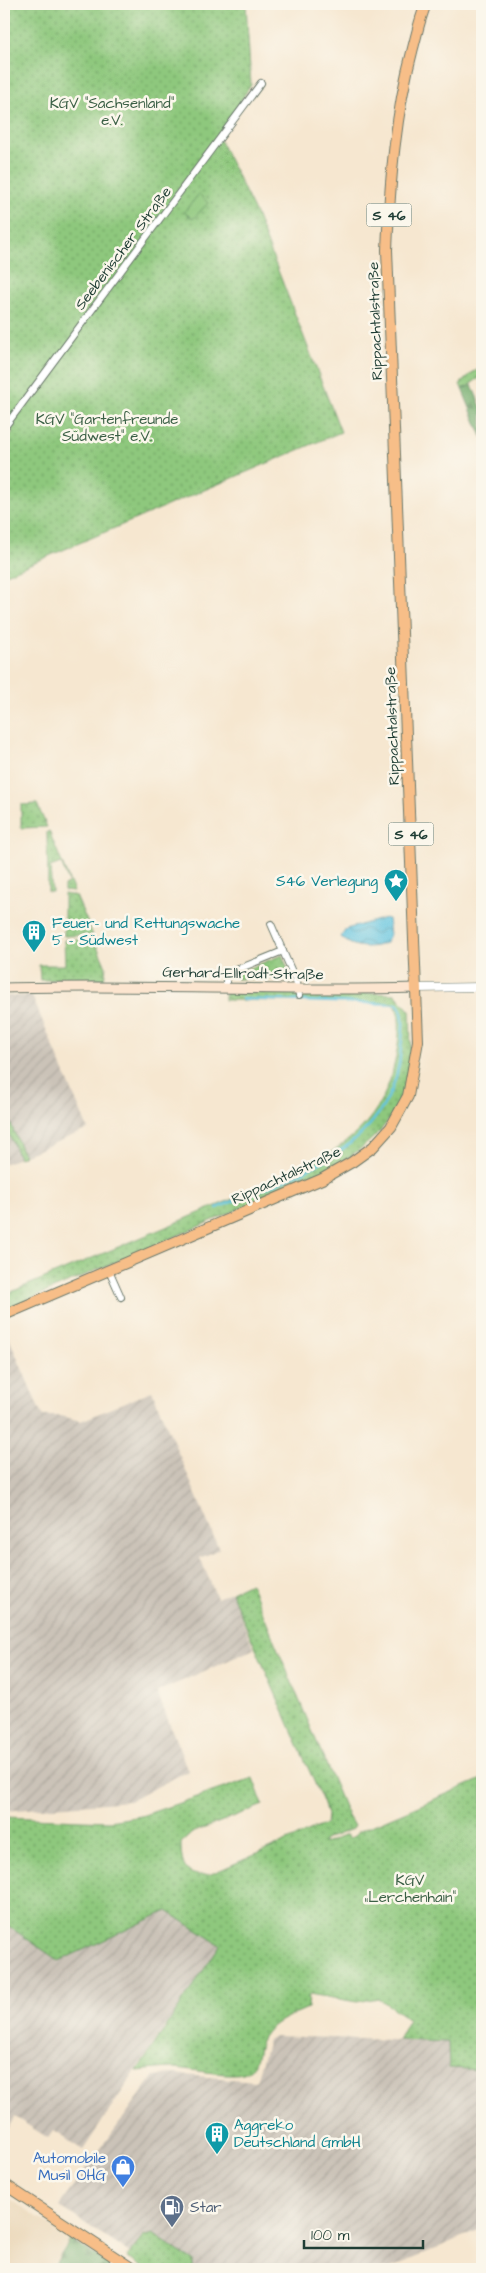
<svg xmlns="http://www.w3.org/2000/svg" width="486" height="2273" viewBox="0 0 486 2273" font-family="'Architects Daughter',sans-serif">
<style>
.built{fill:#ebd8ba}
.industrial{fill:url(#industrial-furrows)}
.green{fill:url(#green-dots);stroke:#568258}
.forest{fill:url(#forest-firs);stroke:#487450}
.pitch{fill:#8ec87d;stroke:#568258}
.water{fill:url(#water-waves);stroke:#40808a}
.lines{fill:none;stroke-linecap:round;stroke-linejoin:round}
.stream{stroke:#62c4e0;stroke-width:2.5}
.minor-casing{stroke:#6a786b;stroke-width:8}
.tertiary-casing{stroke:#6a786b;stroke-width:9}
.secondary-casing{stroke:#6a786b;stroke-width:11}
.primary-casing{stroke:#6a786b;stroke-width:12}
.minor{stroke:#fff;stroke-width:6}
.tertiary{stroke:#fff;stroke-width:8}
.secondary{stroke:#fce5cf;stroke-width:9}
.primary{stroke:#f7be88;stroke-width:10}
.labels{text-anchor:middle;stroke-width:5;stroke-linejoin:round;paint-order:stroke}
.shield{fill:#fbf7ec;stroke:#61756b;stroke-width:1}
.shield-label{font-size:14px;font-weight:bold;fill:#1f3d34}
.park-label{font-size:15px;fill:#3b6046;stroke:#fbf7ec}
.street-label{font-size:15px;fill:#1f3d34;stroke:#fbf7ec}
.culture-label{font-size:15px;fill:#0d838f;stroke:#fbf7ec;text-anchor:start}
.shop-label{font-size:15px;fill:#366cbe;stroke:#fbf7ec;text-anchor:end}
.service-label{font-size:15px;fill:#4e5e75;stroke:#fbf7ec;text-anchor:start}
</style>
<defs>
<pattern id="industrial-furrows" width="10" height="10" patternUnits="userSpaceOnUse" patternTransform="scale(1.25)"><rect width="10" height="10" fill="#cbc3b8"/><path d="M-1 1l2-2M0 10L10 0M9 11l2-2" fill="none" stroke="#aea89f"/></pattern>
<pattern id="green-dots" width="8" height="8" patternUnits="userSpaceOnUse" patternTransform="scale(1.25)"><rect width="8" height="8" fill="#8ec87d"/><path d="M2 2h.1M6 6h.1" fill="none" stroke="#73a467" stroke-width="1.8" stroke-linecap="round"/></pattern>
<pattern id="forest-firs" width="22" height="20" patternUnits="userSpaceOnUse" patternTransform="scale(1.25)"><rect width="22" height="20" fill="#72ac6c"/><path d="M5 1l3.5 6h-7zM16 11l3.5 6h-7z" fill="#5d8d5a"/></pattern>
<pattern id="water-waves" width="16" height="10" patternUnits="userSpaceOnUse" patternTransform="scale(1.25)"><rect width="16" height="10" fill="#62c4e0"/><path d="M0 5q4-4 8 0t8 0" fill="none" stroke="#50a0b6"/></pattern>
</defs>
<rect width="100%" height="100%" fill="#fbf7ec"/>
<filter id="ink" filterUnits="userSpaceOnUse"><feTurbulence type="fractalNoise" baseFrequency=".02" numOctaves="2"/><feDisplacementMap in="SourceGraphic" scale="10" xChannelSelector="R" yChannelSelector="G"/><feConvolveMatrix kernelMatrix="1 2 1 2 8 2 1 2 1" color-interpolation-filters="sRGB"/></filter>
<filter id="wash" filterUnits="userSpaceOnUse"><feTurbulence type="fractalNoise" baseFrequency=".0096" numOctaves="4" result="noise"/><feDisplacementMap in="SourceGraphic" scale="20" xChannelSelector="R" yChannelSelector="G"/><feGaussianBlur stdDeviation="1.12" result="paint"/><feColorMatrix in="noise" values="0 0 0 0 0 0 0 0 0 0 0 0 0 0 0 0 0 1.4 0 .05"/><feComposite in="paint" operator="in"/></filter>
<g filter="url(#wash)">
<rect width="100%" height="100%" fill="#f6e7d0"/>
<!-- built -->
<polygon class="built" points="4,2195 71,2239 51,2269 4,2269"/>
<!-- industrial -->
<g class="industrial">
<polygon points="4,996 32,996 88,1129 4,1164"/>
<polygon points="4,1326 42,1416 61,1416 81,1421 152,1391 219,1549 200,1558 217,1598 231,1592 254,1649 157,1692 188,1771 129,1801 4,1811"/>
<polygon points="167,1911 220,1945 83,2150 53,2131 48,2138 15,2117 4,2133 4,1923 59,1960"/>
<polygon points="274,2036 449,2042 449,2068 482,2070 482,2228 389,2269 154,2269 59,2206 154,2076 172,2074 256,2081 268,2040"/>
</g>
<!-- green -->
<g class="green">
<polygon points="4,4 246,4 251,85 218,136 256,214 341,432 4,575 4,443 13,432 4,425"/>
<path d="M482,368V377C474,380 470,386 462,389L460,384L473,372Z"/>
<polygon points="37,804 47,827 21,828 21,805"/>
<polygon points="49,831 74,892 64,891 64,886 69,883 61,863 50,867 52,892 48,892 47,832"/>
<polygon points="64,894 76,896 93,935 64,936"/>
<polygon points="94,939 106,967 104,979 40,980 39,965 65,965 64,940"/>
<polygon points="282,955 292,978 236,979 235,974"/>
<path d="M312,991L395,994L410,1011C414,1093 401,1125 330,1170L4,1310V1295L297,1172C357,1140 388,1115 398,1044C399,1032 402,1013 393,1003L225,1000V993Z"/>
<polygon points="4,1107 24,1156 19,1158 4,1122"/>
<path d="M250,1583L348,1816L354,1826L352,1829L324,1840V1844L346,1835L350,1838L355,1836L357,1832L482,1779V2070L449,2068L448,2042L398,2040L409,2019L378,1998L357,2002L309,1994L308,2008C292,2015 272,2022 263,2037C256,2047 260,2064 248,2071C236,2079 191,2069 175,2068C162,2068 149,2070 137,2071L220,1945L167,1911L59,1961L4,1923V1817L109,1821L141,1816L253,1778L263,1805L192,1833L181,1843C181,1866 185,1879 211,1874L326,1824L327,1814L323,1802L231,1592Z"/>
<polygon points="153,2234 193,2261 193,2269 145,2269 127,2257 143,2237"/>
</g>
<!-- forest -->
<g class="forest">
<polygon points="472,385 482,409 482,437 462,389"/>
<polygon points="71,2239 116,2269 63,2269 55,2264"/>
</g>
<!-- pitch -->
<polygon class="pitch" points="199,194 208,203 193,219 184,212"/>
<!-- water -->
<path class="water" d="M385,918L388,919L390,934L386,943C372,949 352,949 341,937L346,929Z"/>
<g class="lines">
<!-- stream -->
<path class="stream" d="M217,1208C296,1174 394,1150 401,1048C402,1035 407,1013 397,1004L242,999"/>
</g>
</g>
<g filter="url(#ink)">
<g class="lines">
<defs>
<g id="minor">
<polyline points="4,428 261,83"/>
<polyline points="271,924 296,981 299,995"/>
<polyline points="226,988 226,974 283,951"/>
<polyline points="109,1270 121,1297"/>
<polyline points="108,2269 116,2258"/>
</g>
<polyline id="tertiary" points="416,988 482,987"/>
<path id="secondary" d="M4,988C141,984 279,992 416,988"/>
<g id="primary">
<path d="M4,1315L322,1179L352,1162L373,1147L391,1127L408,1096L418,1041L387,250C390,181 395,115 413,48C417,33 420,18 426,4"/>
<polyline points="4,2184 133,2269"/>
</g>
</defs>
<!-- minor casing -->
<use href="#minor" class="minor-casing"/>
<!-- tertiary casing -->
<use href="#tertiary" class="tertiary-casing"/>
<!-- secondary casing -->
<use href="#secondary" class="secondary-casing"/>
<!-- primary casing -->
<use href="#primary" class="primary-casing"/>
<!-- minor -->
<use href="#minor" class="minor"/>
<!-- tertiary -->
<use href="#tertiary" class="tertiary"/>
<!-- secondary -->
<use href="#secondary" class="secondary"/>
<!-- primary -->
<use href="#primary" class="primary"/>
</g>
</g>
<!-- icons -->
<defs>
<symbol id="sight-pin" viewBox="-11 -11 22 30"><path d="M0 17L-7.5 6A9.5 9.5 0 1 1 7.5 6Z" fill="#0f9aa8" stroke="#fbf7ec"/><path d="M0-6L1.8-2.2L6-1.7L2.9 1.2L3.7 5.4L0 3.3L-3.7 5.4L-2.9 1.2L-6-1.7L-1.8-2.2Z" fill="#fff"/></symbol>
<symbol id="building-pin" viewBox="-11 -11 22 30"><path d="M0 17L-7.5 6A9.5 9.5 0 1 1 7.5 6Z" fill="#0f9aa8" stroke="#fbf7ec"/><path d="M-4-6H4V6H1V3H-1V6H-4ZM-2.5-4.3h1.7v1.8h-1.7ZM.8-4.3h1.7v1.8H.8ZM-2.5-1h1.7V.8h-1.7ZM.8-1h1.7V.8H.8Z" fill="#fff"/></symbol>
<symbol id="shop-pin" viewBox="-11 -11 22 30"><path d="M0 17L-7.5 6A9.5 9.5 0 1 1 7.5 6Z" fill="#3f7fe0" stroke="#fbf7ec"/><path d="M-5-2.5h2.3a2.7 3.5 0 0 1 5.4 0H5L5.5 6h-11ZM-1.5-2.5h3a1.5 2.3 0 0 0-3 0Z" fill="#fff"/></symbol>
<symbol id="fuel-pin" viewBox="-11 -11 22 30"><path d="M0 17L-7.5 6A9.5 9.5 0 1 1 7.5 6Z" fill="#5c6f8a" stroke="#fbf7ec"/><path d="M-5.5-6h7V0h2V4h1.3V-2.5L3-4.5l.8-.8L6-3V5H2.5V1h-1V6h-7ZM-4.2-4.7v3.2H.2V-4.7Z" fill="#fff"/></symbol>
</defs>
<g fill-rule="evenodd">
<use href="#sight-pin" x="382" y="867" width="28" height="38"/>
<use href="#building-pin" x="20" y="918" width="28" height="38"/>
<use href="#building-pin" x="203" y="2120" width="28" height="38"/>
<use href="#shop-pin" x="109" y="2153" width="28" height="38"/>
<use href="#fuel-pin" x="158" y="2193" width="28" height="38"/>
</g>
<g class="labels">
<!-- shield labels -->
<g class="shield">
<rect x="366.5" y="203.5" width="45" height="23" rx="4"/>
<rect x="388.5" y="822.5" width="45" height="23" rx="4"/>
</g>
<g class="shield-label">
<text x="389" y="220">S 46</text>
<text x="411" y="839">S 46</text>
</g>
<!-- park labels -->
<g class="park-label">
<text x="112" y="108">KGV "Sachsenland"<tspan x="112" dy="17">e.V.</tspan></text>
<text x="107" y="424">KGV "Gartenfreunde<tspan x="107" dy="17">Südwest" e.V.</tspan></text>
<text x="410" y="1885">KGV<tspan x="410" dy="17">„Lerchenhain“</tspan></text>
</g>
<!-- street labels -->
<g class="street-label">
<text transform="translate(123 248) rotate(-53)" y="5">Seebenischer Straße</text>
<text transform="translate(375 321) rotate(-92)" y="5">Rippachtalstraße</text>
<text transform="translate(392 726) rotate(-92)" y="5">Rippachtalstraße</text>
<text transform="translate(243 973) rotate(1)" y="5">Gerhard-Ellrodt-Straße</text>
<text transform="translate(286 1175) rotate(-25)" y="5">Rippachtalstraße</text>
</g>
<!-- culture labels -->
<g class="culture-label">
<text x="378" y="886" text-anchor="end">S46 Verlegung</text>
<text x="52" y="928">Feuer- und Rettungswache<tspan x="52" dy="17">5 – Südwest</tspan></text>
<text x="234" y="2130">Aggreko<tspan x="234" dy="17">Deutschland GmbH</tspan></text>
</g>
<!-- shop labels -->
<g class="shop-label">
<text x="106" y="2163">Automobile<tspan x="106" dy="17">Musil OHG</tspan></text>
</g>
<!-- service labels -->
<g class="service-label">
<text x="190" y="2212">Star</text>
</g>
</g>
<!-- margin -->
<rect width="486" height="2273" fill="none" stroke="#fbf7ec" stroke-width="20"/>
<!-- scale -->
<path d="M304 2240v8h119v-8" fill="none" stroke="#1f3d34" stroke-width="2.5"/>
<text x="311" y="2240" font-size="15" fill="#1f3d34" stroke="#fbf7ec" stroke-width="4" paint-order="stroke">100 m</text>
</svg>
